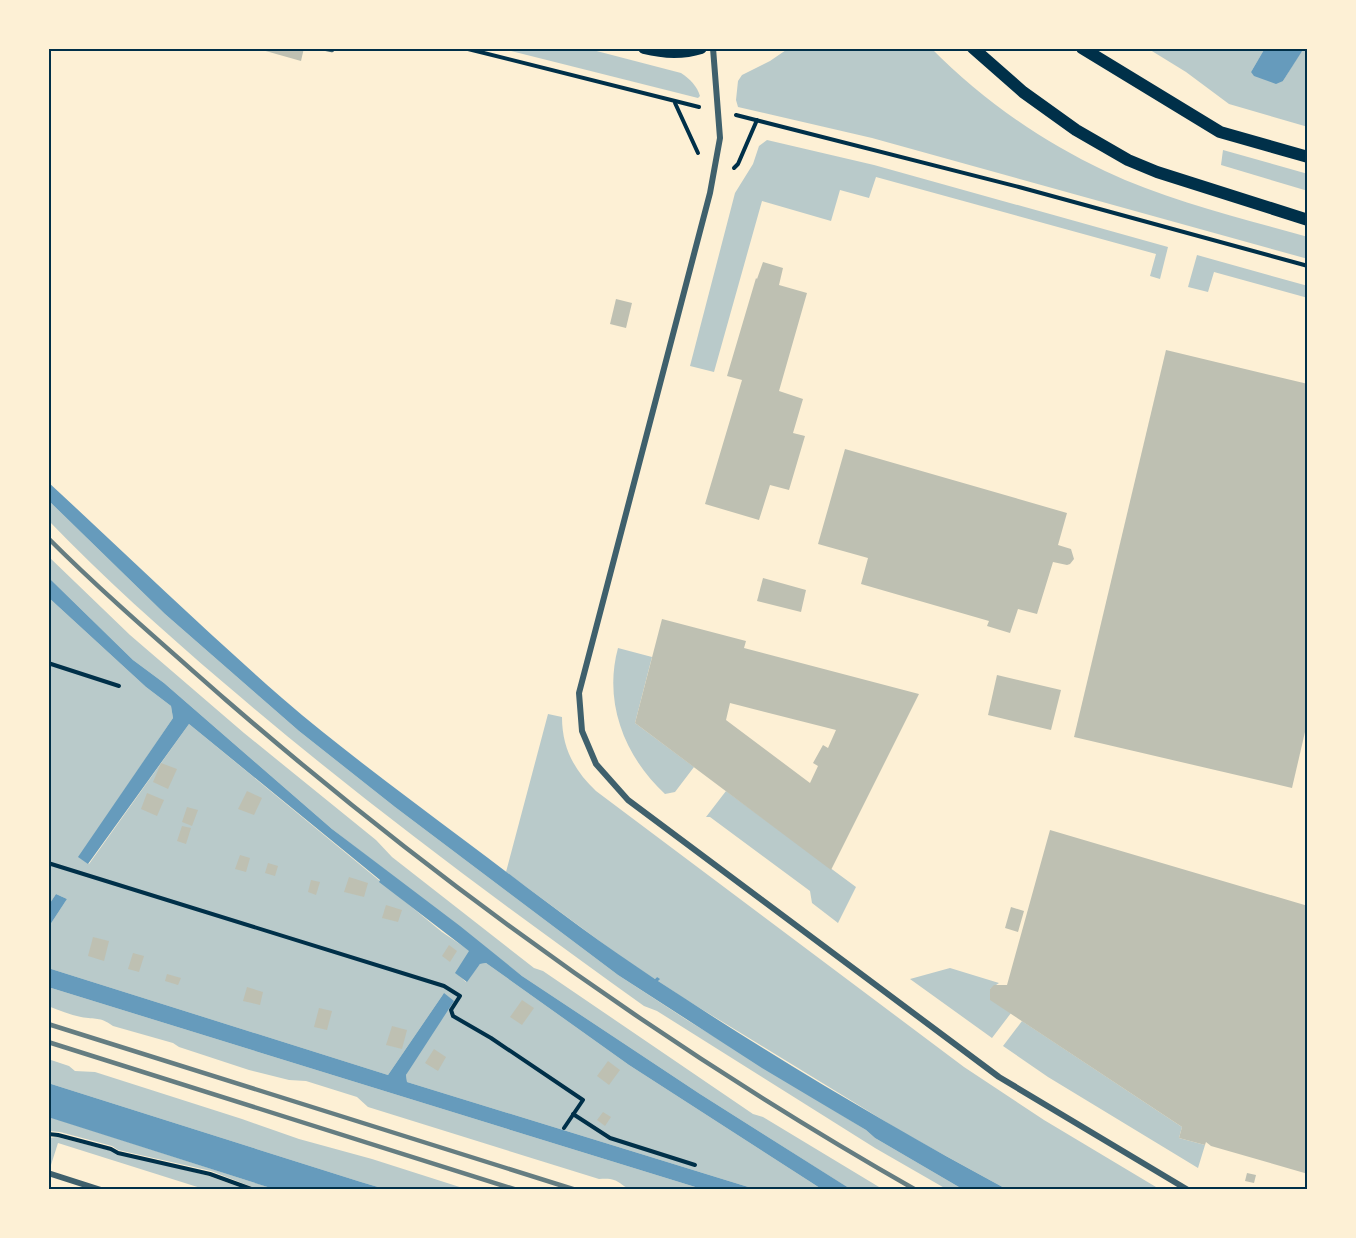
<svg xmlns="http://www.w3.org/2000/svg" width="1356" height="1238" viewBox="0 0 1356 1238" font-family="Mulish,sans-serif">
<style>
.green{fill:#b9caca}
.water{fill:#669bbc}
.building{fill:#bec0b2;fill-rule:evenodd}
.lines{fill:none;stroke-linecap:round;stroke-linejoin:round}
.path{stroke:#003049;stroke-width:4}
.service{stroke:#3f606c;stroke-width:4.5}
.minor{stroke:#3f606c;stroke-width:6}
.secondary{stroke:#003049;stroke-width:12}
.rail{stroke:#657d81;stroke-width:4.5}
.neatline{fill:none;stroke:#003049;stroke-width:2}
</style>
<rect width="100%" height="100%" fill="#fdf0d5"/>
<!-- green -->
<g class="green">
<path d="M499,48H585L681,73C690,79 697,86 700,96L698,98Z"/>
<path d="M789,48H931C981,99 1040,140 1105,171C1169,201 1240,218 1308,237V259L872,138L738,107L736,100L738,81L742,75L770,61Z"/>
<polygon points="1147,48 1265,48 1251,72 1283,81 1302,50 1308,48 1308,127 1229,104 1186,72"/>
<polygon points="767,140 874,165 1168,247 1160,279 1150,276 1156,254 876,177 869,198 840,190 831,221 762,201 714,372 690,366 735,193 753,164 759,146"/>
<polygon points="1223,150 1308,174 1308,191 1221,165"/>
<polygon points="1197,255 1308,286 1308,298 1214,272 1208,292 1188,287"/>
<path d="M48,500L165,614L299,731L395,807L618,975L687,1020L866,1130L875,1138L964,1190H948L875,1148L657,1011L644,1006C500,903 358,798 224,683C163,631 103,577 48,520Z"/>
<polygon points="48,556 130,635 244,733 376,840 392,857 534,968 543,971 753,1114 763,1117 884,1190 852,1190 847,1187 700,1094 522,976 332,829 164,683 133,660 48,577"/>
<polygon points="48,597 146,687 171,706 173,718 79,857 89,864 189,724 442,932 470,951 456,973 466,982 480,964 486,963 629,1065 823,1190 758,1190 407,1082 406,1075 444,993 388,1075 48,968 48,928 67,899 56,894 48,906"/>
<path d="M618,648L652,657L635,723L694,767L675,792L665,794C625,757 603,703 618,648Z"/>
<path d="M548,714L562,717C562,748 574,770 596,791L964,1067L1044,1120L1161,1190H1008L904,1133L685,999L658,981L657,977L655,979L624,959L506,872Z"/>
<polygon points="726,791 856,887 838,923 812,903 810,891 710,817 706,817"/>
<polygon points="950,968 999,983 990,989 990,999 1011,1013 992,1038 910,979"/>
<path d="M48,987L705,1190H633C617,1185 621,1177 599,1179L368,1107L357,1097L306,1081L289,1080L249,1070L179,1047L173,1043L113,1026C99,1016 96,1020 81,1017C70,1015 59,1010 48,1006Z"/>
<polygon points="1022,1021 1182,1127 1179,1138 1205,1145 1198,1168 1048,1077 1003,1046"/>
<polygon points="48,1059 69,1066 75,1071 95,1072 242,1119 299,1139 372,1159 469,1190 388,1190 361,1182 48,1083"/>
<polygon points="50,1117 277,1190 260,1190 211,1171 118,1150 112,1146 60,1132 48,1131"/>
<polygon points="57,1137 209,1176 248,1190 207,1190 58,1143 51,1165 48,1163 48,1138"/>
</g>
<!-- water -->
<g class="water">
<polygon points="1265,48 1304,48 1283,81 1276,84 1254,76 1251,72"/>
<path d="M48,482C126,554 202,628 282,698C340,748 403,794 464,840C527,887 589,936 655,979L657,977L660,979L658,981C772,1056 889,1126 1008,1190H964L875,1138L866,1130L762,1068L618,975L395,807L299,731L165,614L48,500Z"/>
<polygon points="48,577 133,660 164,683 332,829 460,926 522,976 700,1094 852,1190 823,1190 629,1065 486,963 480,964 467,982 455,973 469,951 379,882 380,880 189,724 88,864 78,857 173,718 171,706 146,687 48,597"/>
<polygon points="56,894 67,899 48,928 48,906"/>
<polygon points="48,968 388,1075 444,993 454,1001 406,1075 407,1082 758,1190 705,1190 48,987"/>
<polygon points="48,1083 361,1182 388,1190 277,1190 48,1117"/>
</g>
<!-- building -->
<g class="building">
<polygon points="255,48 304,48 301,61"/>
<polygon points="763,262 783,268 779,285 807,293 779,391 803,399 793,433 805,436 789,490 770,485 759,520 705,504 742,380 727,376 756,278 757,279"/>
<polygon points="616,299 632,303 626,328 610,324"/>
<polygon points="1166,350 1308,384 1308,719 1292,788 1074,737"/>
<polygon points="845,449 1067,513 1058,545 1071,549 1074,559 1070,564 1067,565 1053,562 1037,614 1018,609 1010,633 987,626 989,621 861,584 868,558 818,544"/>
<polygon points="763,578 806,590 801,612 757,601"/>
<path d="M662,619L746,641L744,648L919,694L831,870L635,723ZM730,703L836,730L828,748L823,745L813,763L818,766L810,783L726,720Z"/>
<polygon points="997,675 1061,690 1051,730 988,715"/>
<polygon points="161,763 177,769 168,789 153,782"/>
<polygon points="247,791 262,798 254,815 238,809"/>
<polygon points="147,793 164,800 157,816 141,809"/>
<polygon points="187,807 198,810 192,826 182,822"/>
<polygon points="182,826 191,828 186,844 177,841"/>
<polygon points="1050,830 1308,906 1308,1174 1211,1146 1206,1142 1205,1145 1179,1138 1182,1127 990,1000 990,989 994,985 1007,985"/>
<polygon points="240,855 250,858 246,872 235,869"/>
<polygon points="268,863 278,866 275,876 265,873"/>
<polygon points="349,877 368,883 364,897 344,892"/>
<polygon points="311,880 320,882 316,895 308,892"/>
<polygon points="386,905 402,910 398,922 382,918"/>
<polygon points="1011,907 1024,911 1018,932 1005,928"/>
<polygon points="93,937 109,941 104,961 88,956"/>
<polygon points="449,945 457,951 450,962 442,956"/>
<polygon points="133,953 144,956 139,972 128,969"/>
<polygon points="167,974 181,978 178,985 165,981"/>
<polygon points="247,987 263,992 260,1005 243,1001"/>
<polygon points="522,1000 534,1008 522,1025 510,1017"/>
<polygon points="319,1008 332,1011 327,1030 314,1027"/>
<polygon points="392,1026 407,1030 402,1049 386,1045"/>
<polygon points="434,1049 446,1057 438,1071 425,1063"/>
<polygon points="608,1061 620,1070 609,1085 597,1076"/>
<polygon points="603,1112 611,1117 605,1126 597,1120"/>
<polygon points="1247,1173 1256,1175 1254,1183 1245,1181"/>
</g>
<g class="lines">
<!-- path -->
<g class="path">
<polyline points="464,48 699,107"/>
<polyline points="675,103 698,153"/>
<polyline points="736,115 1019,187 1308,266"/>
<polyline points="734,168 738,164 757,120"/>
<polyline points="48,663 119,686"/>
<polyline points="48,863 444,986 460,996 451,1010 453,1016 491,1038 583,1100 564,1128"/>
<polyline points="573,1114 610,1138 695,1165"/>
<polyline points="48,1134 58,1135 111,1149 118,1153 210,1174 254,1190"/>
</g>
<!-- service -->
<polyline class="service" points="322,48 332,50 333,48"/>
<!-- minor -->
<g class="minor">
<polyline points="713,48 720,138 710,193 579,693 582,731 596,764 628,800 999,1077 1188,1190"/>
<polyline points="48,1173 101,1190"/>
</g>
<!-- secondary -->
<g class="secondary">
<path d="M644,48C664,53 682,54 701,48"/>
<polyline points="973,48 1023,92 1076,130 1128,160 1157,172 1308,220"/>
<polyline points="1082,48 1220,132 1308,157"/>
</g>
<!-- rail -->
<g class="rail">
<path d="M48,538C105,595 166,647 226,700C440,885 670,1050 916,1190"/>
<polyline points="48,1024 576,1190"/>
<polyline points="48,1042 517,1190"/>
</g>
</g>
<!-- border -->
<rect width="1356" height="1238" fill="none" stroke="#fdf0d5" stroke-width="99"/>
<rect x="50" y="50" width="1256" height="1138" class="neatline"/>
</svg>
